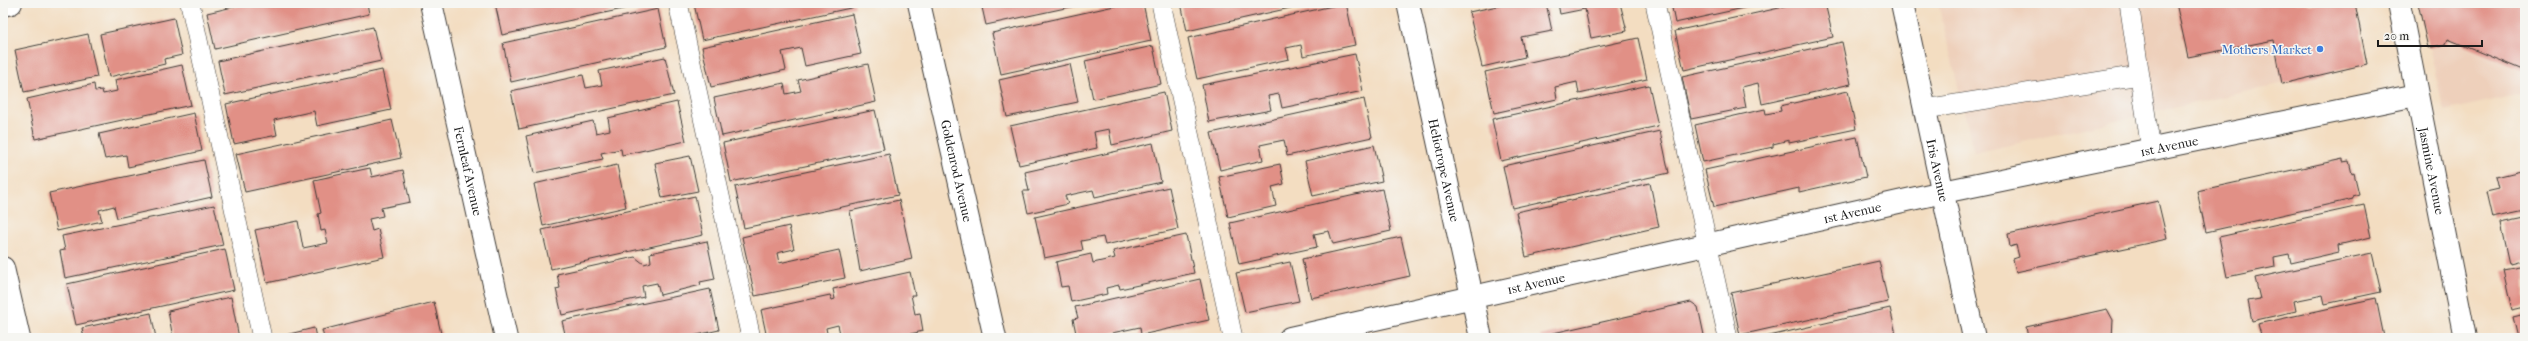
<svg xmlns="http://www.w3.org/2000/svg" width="2528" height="341" viewBox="0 0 2528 341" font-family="'IM FELL French Canon',serif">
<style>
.built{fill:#eed0bb}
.building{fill:#e19086}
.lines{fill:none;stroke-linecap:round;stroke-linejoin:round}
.lane-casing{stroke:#3c3935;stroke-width:20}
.street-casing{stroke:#3c3935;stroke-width:24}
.lane{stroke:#fff;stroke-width:19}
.street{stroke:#fff;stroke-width:22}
.shop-dot{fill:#3f7fe0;stroke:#f6f6f2;stroke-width:1.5}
.labels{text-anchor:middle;stroke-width:3;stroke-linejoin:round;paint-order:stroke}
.shop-label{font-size:13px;fill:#366cbe;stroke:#f6f6f2;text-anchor:end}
.street-label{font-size:13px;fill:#1c1c1c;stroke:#f6f6f2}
</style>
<rect width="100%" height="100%" fill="#f6f6f2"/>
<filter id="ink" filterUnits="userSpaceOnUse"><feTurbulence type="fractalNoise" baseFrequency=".025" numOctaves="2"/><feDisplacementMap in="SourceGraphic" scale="8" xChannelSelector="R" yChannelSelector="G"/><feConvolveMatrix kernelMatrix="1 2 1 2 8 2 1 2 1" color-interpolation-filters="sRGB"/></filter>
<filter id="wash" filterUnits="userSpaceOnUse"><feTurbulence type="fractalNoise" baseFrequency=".012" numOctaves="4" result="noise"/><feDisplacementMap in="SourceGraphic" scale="16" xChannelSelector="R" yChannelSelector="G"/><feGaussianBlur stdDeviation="0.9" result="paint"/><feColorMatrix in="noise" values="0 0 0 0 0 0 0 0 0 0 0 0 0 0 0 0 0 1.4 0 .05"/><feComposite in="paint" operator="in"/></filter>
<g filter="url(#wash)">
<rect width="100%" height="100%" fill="#f3ddc1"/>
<!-- built -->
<g class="built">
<polygon points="1938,3 2355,3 2367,64 1974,153"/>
<polygon points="2419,3 2525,3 2525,93 2444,111"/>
</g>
<g id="blocks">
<!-- building -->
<g class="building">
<polygon points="250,3 367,3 369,14 215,49 207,13"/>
<polygon points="495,3 645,3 646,4 502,35"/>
<polygon points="697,3 854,3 855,7 702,40 694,4"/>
<polygon points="981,3 1084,3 1084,4 986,25"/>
<polygon points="1128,3 1143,3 1151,41 1001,74 992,33"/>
<polygon points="1181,3 1308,3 1308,4 1187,31"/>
<polygon points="1346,3 1355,45 1303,56 1301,45 1286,48 1289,59 1197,79 1188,38"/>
<polygon points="1512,3 1546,3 1552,31 1521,37 1525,57 1482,67 1469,12"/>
<polygon points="1558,3 1620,3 1627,31 1591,38 1585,9 1560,14"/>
<polygon points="1671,3 1762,3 1762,4 1675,23"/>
<polygon points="1802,3 1825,3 1833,37 1684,70 1675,31"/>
<polygon points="2176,3 2355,3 2367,64 2282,84 2274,40 2188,57"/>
<polygon points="2418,3 2525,3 2525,71 2448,39 2446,44 2428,48"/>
<polygon points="658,9 666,47 511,82 503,43"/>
<polygon points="852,14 861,54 805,66 801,48 782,52 786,70 711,87 702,47"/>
<polygon points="174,18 182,55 164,59 165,64 109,77 100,34"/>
<polygon points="373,27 381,61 225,95 218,61"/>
<polygon points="88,34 97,77 24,92 15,50"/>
<polygon points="1638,38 1647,79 1579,94 1577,82 1555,87 1557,99 1494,113 1485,72"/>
<polygon points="1842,42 1851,84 1762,104 1758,83 1742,87 1746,108 1691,119 1682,77"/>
<polygon points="1153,46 1161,84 1093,99 1085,61"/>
<polygon points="1355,54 1363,91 1282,108 1279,94 1268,96 1271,110 1209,122 1202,85"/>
<polygon points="665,57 674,95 519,129 511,91 583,75 586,88 602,85 599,71"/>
<polygon points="868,64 876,102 722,136 714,98 784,83 786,94 801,91 798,80"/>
<polygon points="1070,64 1078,102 1007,117 999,80"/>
<polygon points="182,65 191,105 35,139 27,99 94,84 95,91 102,90 103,94 117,91 115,80"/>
<polygon points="382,70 391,110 317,126 314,111 274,120 277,135 234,144 226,104"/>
<polygon points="1649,85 1658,126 1501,161 1492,119"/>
<polygon points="1848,91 1856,129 1789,143 1789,140 1773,144 1773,147 1703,162 1695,125 1765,109 1766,114 1781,111 1780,106"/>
<polygon points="1164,92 1172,131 1112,145 1109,129 1094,132 1097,148 1019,165 1010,126"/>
<polygon points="1364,99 1372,137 1287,156 1284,140 1260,145 1263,160 1220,170 1211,133"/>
<polygon points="677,102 686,141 622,155 621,149 601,153 603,159 534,173 526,136 593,121 596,133 610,130 608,118"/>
<polygon points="875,110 884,149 731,182 723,143"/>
<polygon points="194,113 202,151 128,167 126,155 105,159 99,134"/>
<polygon points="392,120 401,158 245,192 236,154"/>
<polygon points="1660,131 1669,173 1512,208 1503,166"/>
<polygon points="1857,137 1866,177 1799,192 1799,188 1714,207 1705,170"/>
<polygon points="1153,143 1161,182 1095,197 1093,190 1065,196 1068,204 1028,213 1023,191 1029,191 1025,172"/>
<polygon points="1374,145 1382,181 1313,196 1305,161"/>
<polygon points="889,154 898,195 744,228 735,187"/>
<polygon points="690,156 698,191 662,198 655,163"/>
<polygon points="2343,159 2343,162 2349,161 2352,174 2354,173 2359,194 2352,196 2353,199 2206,232 2197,191"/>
<polygon points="204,160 212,197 117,218 114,206 99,210 102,221 57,231 49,193"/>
<polygon points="1280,164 1284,184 1272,187 1276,206 1228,217 1219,177"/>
<polygon points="617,165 626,207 543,226 534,184"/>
<polygon points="370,168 372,177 403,170 410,202 381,208 383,216 369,219 372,231 378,229 384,257 267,283 255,230 298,221 303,248 328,243 325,230 321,231 318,214 321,213 314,180"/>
<polygon points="2525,170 2525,211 2492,218 2486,192 2499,189 2496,177"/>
<polygon points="1650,183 1659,227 1526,257 1516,212"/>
<polygon points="1169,187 1178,229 1105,245 1103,237 1081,241 1083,250 1044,258 1035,217"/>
<polygon points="1382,189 1391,231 1333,244 1329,231 1314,234 1317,247 1239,264 1230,223"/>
<polygon points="695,196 703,235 551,269 542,230"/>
<polygon points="899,200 912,259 860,271 850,211"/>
<polygon points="2158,201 2167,239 2016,272 2013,259 2019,257 2016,245 2010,247 2008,234"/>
<polygon points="214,205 223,245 65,278 60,251 65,250 62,236"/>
<polygon points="2364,205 2371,237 2338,245 2339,252 2291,263 2289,254 2274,257 2275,267 2227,277 2219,237"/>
<polygon points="2525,218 2525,260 2510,264 2501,223"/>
<polygon points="789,226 794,249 777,253 779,263 839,250 845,278 755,296 742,237"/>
<polygon points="1186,235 1194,273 1120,289 1119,285 1106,288 1107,294 1071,302 1068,286 1061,287 1056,262 1091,254 1093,263 1115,258 1113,251"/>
<polygon points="1401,237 1410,276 1311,298 1302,259"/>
<polygon points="707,241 715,279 700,282 701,285 660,295 657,283 642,286 644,297 562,315 556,289 560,288 557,274 635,257 644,264 651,262 650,253"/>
<polygon points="225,249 234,290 76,325 67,284"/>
<polygon points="2372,253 2381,292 2325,304 2323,295 2294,301 2296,311 2252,321 2248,301 2260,299 2255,278"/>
<polygon points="1879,261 1888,302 1740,335 1731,293"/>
<polygon points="1290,262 1299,301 1245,312 1236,273"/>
<polygon points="2525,266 2525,307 2512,310 2503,270"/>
<polygon points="910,272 915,295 911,295 915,314 920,313 923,331 893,338 841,338 838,325 826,328 828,338 767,338 761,310 830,295 832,300 835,299 833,289"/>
<polygon points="1200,279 1209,320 1141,335 1140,327 1112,333 1113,338 1077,338 1073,319 1078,318 1075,307"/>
<polygon points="710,289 719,330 684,338 566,338 562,321"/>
<polygon points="231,297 239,338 173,338 168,311"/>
<polygon points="2376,298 2384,337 2257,338 2261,335 2258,324"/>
<polygon points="434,302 442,338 324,338 322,330"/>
<polygon points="1691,302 1698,307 1704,335 1702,338 1541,338 1540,336"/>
<polygon points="1890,308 1897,338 1765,338 1765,337"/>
<polygon points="2107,309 2113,320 2112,338 2028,338 2026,327"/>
<polygon points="151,313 156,338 84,338 82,328"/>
<polygon points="2525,314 2525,338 2518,338 2513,317"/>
<polygon points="314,328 316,338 277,338 277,337"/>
</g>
</g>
</g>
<g filter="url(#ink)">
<use href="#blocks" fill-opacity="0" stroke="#3c3935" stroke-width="1"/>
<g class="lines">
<defs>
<g id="lane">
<polyline points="190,3 262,338"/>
<polyline points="678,3 751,338"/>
<polyline points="1161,3 1233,338"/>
<polyline points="1655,3 1728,338"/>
<polyline points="2129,3 2151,150"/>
<polyline points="1925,109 2139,75"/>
</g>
<g id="street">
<path id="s1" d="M431,3L506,338"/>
<path id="s2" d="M919,3L995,338"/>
<path id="s3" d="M1408,3L1481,338"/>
<path id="s4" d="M1902,3L1974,338"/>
<path id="s5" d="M2399,3L2465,338"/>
<polyline points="3,5 11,3"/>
<polyline points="3,268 19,338"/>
<path id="s6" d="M1290,338L1943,192L2416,95"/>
</g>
</defs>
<!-- lane casing -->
<use href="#lane" class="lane-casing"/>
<!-- street casing -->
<use href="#street" class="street-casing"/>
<!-- lane -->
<use href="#lane" class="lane"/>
<!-- street -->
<use href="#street" class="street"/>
</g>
</g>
<!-- markers -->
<circle class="shop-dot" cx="2320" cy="49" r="4"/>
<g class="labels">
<!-- shop labels -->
<g class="shop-label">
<text x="2312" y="54">Mothers Market</text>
</g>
<!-- street labels -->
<g class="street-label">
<text dy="5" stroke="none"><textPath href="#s6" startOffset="900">1st Avenue</textPath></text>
<text dy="5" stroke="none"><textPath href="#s1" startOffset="172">Fernleaf Avenue</textPath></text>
<text dy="5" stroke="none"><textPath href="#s2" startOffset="172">Goldenrod Avenue</textPath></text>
<text dy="5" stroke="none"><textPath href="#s3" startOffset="171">Heliotrope Avenue</textPath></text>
<text dy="5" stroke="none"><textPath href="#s4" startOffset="171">Iris Avenue</textPath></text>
<text dy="5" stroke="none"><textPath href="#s5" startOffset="171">Jasmine Avenue</textPath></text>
<text dy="5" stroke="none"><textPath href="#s6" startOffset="576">1st Avenue</textPath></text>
<text dy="5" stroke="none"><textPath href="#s6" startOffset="252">1st Avenue</textPath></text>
</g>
</g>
<!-- margin -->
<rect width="2528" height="341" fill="none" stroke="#f6f6f2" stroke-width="16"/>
<!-- scale -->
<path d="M2378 40v6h104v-6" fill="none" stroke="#1c1c1c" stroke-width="2"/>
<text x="2384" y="40" font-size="12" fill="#1c1c1c" stroke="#f6f6f2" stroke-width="3" paint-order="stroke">20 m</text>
</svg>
